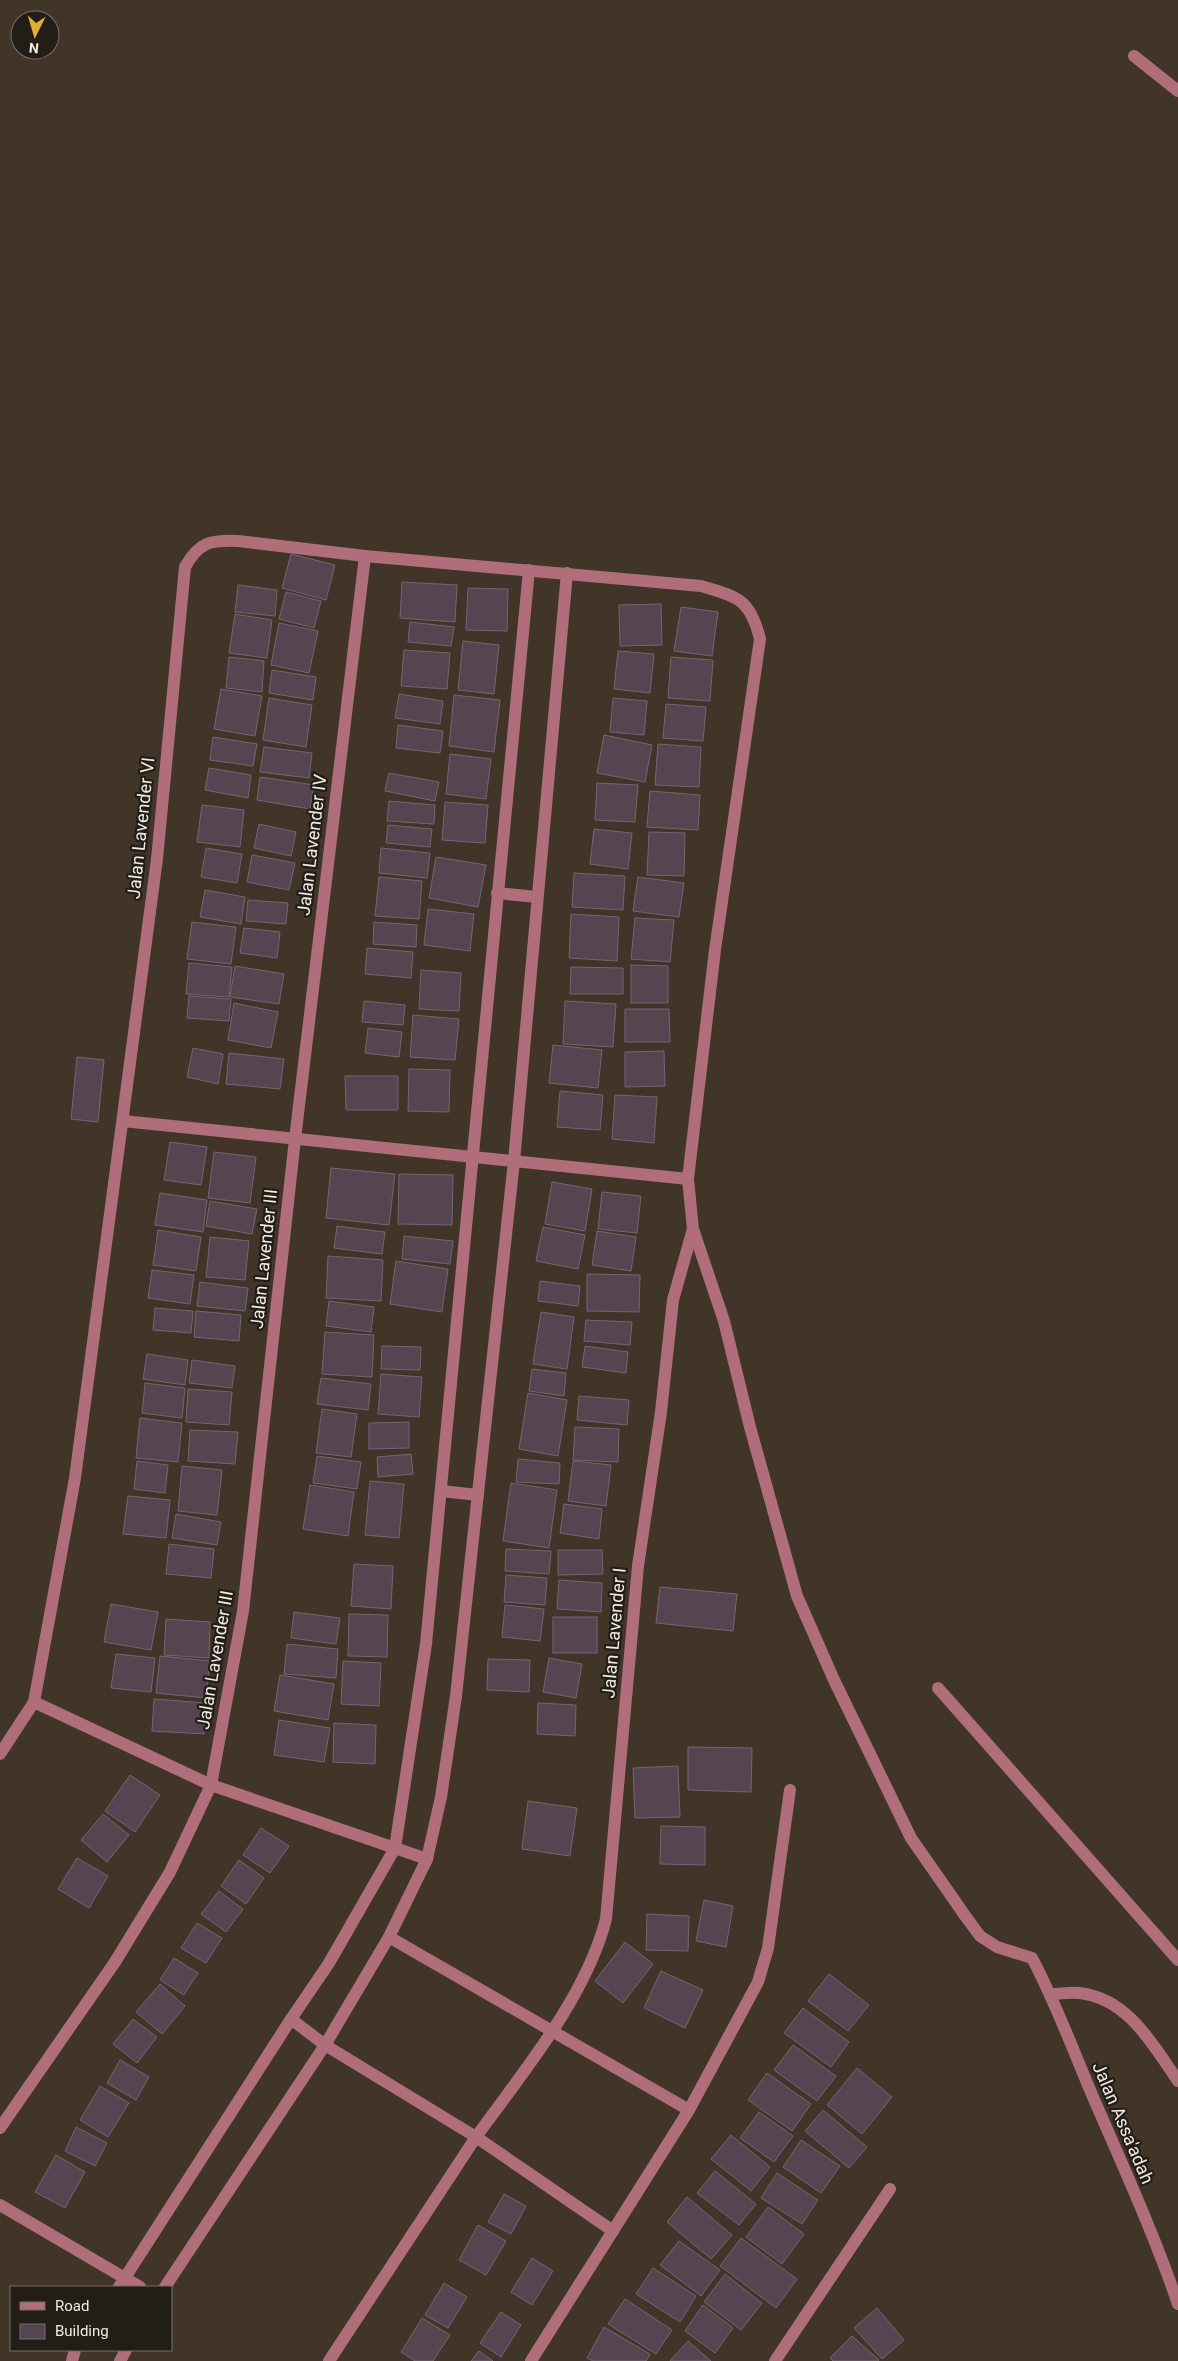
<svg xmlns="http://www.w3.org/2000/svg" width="1178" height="2361" viewBox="0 0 1178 2361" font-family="Roboto,sans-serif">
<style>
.building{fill:#554550;stroke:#766570}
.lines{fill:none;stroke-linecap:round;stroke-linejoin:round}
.minor{stroke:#af6e79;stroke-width:12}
.labels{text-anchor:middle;stroke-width:4.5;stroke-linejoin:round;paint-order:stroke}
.street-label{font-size:18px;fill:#f2ebe3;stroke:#231d17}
</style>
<rect width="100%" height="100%" fill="#403528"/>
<!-- building -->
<g class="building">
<polygon points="291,554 335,565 326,600 282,588"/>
<polygon points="402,582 457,585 455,622 400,618"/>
<polygon points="238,585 277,590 275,616 235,612"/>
<polygon points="468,588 508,589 507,631 466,630"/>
<polygon points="286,592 321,601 314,628 279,619"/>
<polygon points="661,604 662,645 620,646 619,605"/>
<polygon points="681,607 718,612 712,656 674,651"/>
<polygon points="235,614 272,620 267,658 229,653"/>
<polygon points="410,622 454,627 451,646 408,642"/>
<polygon points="279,623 318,631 309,673 271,665"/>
<polygon points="463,641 499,645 494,694 458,690"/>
<polygon points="404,650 450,653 447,689 401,686"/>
<polygon points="618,651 654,654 650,693 614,689"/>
<polygon points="229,657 264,661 262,692 226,688"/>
<polygon points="671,657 713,660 710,701 668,698"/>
<polygon points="272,670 316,677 313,700 269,693"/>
<polygon points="221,689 262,696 255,736 214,729"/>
<polygon points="399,694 443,701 440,724 395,718"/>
<polygon points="454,695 500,700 494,752 449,746"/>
<polygon points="269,698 312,705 306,747 263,740"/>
<polygon points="613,698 647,701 644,735 610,732"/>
<polygon points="666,704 706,707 703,741 663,738"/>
<polygon points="398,725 443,731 440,753 396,748"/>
<polygon points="604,735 652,745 645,782 597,773"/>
<polygon points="213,737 257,744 253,766 210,760"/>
<polygon points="658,744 701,747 699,787 655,785"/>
<polygon points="264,747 312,753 309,778 260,772"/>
<polygon points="450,754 491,759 486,799 446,794"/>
<polygon points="209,768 251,775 248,798 205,790"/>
<polygon points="389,773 439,782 435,801 385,791"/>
<polygon points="260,777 314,785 310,809 257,800"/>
<polygon points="597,783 638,785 635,822 595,820"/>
<polygon points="650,791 700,795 698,830 647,827"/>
<polygon points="389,801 435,805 434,824 387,821"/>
<polygon points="445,802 488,805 485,843 442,840"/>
<polygon points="202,805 244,810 240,847 197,842"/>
<polygon points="259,824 296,832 291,856 254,848"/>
<polygon points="388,825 432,829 430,847 386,843"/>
<polygon points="594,829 632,833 628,869 590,864"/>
<polygon points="649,832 685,833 684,876 647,875"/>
<polygon points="206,848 242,854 237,883 201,877"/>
<polygon points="381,848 430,853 427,878 379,873"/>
<polygon points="252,855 295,863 289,890 247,882"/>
<polygon points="436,857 486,865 478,907 429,898"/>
<polygon points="574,873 625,876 623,910 572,907"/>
<polygon points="379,877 422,881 419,919 375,916"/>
<polygon points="638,877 684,883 679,917 633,911"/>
<polygon points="205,890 245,897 241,924 200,917"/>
<polygon points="248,900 288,903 286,924 246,921"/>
<polygon points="428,909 474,914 470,951 424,945"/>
<polygon points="571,914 619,917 617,961 569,958"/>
<polygon points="635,918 674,920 670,962 631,959"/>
<polygon points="192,922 236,927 231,964 187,959"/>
<polygon points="374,922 417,925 416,947 373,944"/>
<polygon points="244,928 280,932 277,958 240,953"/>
<polygon points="367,948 413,952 411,978 365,974"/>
<polygon points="189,963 232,967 229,997 186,994"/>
<polygon points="631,965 668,966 668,1003 631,1003"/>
<polygon points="235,966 284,974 279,1004 230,997"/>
<polygon points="571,967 623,968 623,994 570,994"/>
<polygon points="421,970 461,973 459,1011 419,1009"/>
<polygon points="189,996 231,999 229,1021 187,1018"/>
<polygon points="364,1001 405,1005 403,1025 362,1022"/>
<polygon points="565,1001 616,1004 613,1047 563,1044"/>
<polygon points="234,1003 278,1012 271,1048 228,1040"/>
<polygon points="625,1009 669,1009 670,1042 625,1042"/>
<polygon points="413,1015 459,1019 455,1060 410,1057"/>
<polygon points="368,1028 402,1032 399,1057 365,1053"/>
<polygon points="553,1045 602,1050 598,1088 549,1083"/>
<polygon points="193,1048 223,1054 218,1084 187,1077"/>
<polygon points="664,1051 665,1086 625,1087 625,1052"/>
<polygon points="229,1053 284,1059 280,1089 226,1084"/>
<polygon points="77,1057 104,1060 98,1122 71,1119"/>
<polygon points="409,1069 450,1070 449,1112 408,1111"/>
<polygon points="345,1076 398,1076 398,1110 346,1110"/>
<polygon points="560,1091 603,1095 600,1130 557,1127"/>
<polygon points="615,1095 657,1097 654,1143 612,1139"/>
<polygon points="170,1142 207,1147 201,1185 164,1180"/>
<polygon points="214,1152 256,1157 250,1203 208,1198"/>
<polygon points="331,1168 395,1174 389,1225 326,1218"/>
<polygon points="399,1174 453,1175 452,1225 398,1224"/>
<polygon points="552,1182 592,1189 585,1231 545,1224"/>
<polygon points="602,1192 641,1196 637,1233 598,1229"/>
<polygon points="160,1193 207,1200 203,1232 155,1225"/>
<polygon points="210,1201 257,1209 252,1234 206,1226"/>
<polygon points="337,1226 385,1232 382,1254 334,1248"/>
<polygon points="543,1227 585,1235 578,1269 536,1261"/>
<polygon points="158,1230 201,1237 196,1271 153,1265"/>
<polygon points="597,1231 636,1237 631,1271 592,1265"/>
<polygon points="404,1236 453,1241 450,1264 402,1259"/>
<polygon points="210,1237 249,1241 245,1280 206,1277"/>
<polygon points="328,1256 383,1260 381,1301 326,1298"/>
<polygon points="396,1261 448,1269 442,1312 390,1304"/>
<polygon points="152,1270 194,1275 190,1304 148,1298"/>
<polygon points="587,1274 640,1275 639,1312 587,1311"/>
<polygon points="540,1281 580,1286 578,1306 538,1301"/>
<polygon points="200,1282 248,1288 245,1311 197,1306"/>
<polygon points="329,1301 374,1307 371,1332 326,1326"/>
<polygon points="155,1308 193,1311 191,1333 153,1330"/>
<polygon points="196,1311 241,1315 239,1341 194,1337"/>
<polygon points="541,1312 574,1317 567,1369 533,1364"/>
<polygon points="586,1320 632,1322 630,1345 584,1341"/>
<polygon points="325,1332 374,1335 372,1377 322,1374"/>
<polygon points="382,1346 421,1347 420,1370 381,1369"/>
<polygon points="585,1346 628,1352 626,1373 582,1367"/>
<polygon points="147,1354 188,1360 185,1385 143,1379"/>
<polygon points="192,1360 235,1366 232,1388 189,1383"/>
<polygon points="532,1369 566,1373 564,1396 529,1391"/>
<polygon points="381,1374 422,1377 419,1417 378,1414"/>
<polygon points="321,1378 371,1384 368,1410 317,1404"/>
<polygon points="145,1383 185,1388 182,1418 142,1413"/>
<polygon points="188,1389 232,1392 229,1425 186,1422"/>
<polygon points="528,1393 567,1400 558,1456 519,1449"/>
<polygon points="579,1396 629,1400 627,1425 577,1420"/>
<polygon points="322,1409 357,1414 351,1457 316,1453"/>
<polygon points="140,1418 182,1423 178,1462 136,1458"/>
<polygon points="409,1422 409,1448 369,1449 369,1423"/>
<polygon points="575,1427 619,1429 618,1462 573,1460"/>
<polygon points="190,1430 238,1432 235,1464 188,1461"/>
<polygon points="411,1454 413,1474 378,1477 377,1457"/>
<polygon points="317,1456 361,1462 357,1489 313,1483"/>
<polygon points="518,1459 560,1463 559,1484 516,1482"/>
<polygon points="137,1461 168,1465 165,1493 134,1489"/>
<polygon points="573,1461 611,1465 606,1506 568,1501"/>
<polygon points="182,1466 222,1470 217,1515 178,1511"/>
<polygon points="370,1481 404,1484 399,1538 365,1535"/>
<polygon points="511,1483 557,1490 549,1548 503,1541"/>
<polygon points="310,1485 354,1492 348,1536 303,1529"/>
<polygon points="128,1496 170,1500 166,1538 123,1534"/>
<polygon points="564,1504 602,1509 599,1539 560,1533"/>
<polygon points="176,1514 221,1522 217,1545 172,1538"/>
<polygon points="169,1544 214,1549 211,1578 166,1574"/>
<polygon points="506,1549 551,1551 549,1574 505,1571"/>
<polygon points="558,1550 602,1550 603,1574 558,1575"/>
<polygon points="354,1564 393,1566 391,1609 351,1606"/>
<polygon points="506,1575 547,1578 545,1605 504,1602"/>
<polygon points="559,1580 602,1583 601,1612 557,1609"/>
<polygon points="660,1587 737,1594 733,1631 656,1623"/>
<polygon points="111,1604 158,1612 151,1650 104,1642"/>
<polygon points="505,1605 544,1609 540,1641 502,1637"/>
<polygon points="294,1612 340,1618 336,1644 291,1638"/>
<polygon points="349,1614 388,1615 387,1657 348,1656"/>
<rect x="553" y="1617" width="44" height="36"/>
<polygon points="166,1619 210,1622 209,1658 164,1655"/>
<polygon points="287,1644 338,1649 336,1678 284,1674"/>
<polygon points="116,1654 155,1658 151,1692 111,1688"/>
<polygon points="160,1656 210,1661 206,1698 156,1693"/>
<polygon points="549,1658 582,1664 576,1698 543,1692"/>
<polygon points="488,1659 530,1660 529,1692 487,1690"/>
<polygon points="343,1661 381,1663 379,1706 341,1704"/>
<polygon points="280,1675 334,1684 328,1720 274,1711"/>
<polygon points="154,1699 206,1703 204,1734 152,1731"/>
<polygon points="538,1703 576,1705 575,1736 537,1734"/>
<polygon points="279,1720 330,1728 324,1762 274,1755"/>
<polygon points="334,1723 376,1725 375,1764 333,1762"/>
<polygon points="688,1747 752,1748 751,1792 688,1790"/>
<polygon points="678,1766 680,1817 635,1818 633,1768"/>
<polygon points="130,1775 160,1795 135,1832 105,1811"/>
<polygon points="528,1801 577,1808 570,1856 522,1849"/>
<polygon points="103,1814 129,1835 107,1862 81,1840"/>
<polygon points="661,1826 705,1827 705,1865 660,1864"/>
<polygon points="261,1828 289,1846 270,1873 243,1855"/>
<polygon points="77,1858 108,1876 89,1908 58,1889"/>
<polygon points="239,1860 264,1878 246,1904 221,1886"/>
<polygon points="219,1891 243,1909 226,1932 201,1914"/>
<polygon points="704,1900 733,1906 726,1947 696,1941"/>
<polygon points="647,1914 689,1916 688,1951 646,1950"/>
<polygon points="197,1923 222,1938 206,1963 181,1948"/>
<polygon points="625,1942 653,1964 623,2003 595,1981"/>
<polygon points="174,1958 198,1973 184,1995 160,1980"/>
<polygon points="661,1971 703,1990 685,2028 644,2008"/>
<polygon points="829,1974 869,2005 848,2031 808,2001"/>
<polygon points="160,1984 185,2006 162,2034 136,2012"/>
<polygon points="803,2008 849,2042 831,2067 784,2033"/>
<polygon points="133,2019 157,2037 137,2063 113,2044"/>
<polygon points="793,2045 836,2076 817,2101 774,2070"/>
<polygon points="120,2060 149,2077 136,2100 107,2083"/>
<polygon points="857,2068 892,2097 862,2134 827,2105"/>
<polygon points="767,2073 811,2104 792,2131 748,2100"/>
<polygon points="100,2086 129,2103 108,2137 80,2120"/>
<polygon points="823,2110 867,2147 849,2168 805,2131"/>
<polygon points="759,2112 793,2136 774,2162 740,2138"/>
<polygon points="76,2127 107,2143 95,2166 65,2151"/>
<polygon points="731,2135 770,2167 751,2191 711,2159"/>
<polygon points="801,2140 840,2166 821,2193 783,2167"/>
<polygon points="56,2155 85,2172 65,2208 35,2192"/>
<polygon points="715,2171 756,2204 739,2225 697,2193"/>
<polygon points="777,2173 818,2200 802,2224 761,2198"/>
<polygon points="504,2194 526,2206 511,2234 488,2222"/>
<polygon points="687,2197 732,2235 711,2259 667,2222"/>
<polygon points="768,2207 804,2234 782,2264 746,2237"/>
<polygon points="478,2225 506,2241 486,2275 459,2260"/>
<polygon points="741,2238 797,2279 776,2308 720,2266"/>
<polygon points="679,2241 720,2270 701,2296 660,2265"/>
<polygon points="532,2258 553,2271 532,2305 511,2292"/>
<polygon points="653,2268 696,2296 680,2322 636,2294"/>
<polygon points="725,2274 762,2303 741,2330 704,2302"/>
<polygon points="444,2283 467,2297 448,2328 425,2315"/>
<polygon points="625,2299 672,2330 656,2354 608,2324"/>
<polygon points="703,2305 733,2328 715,2353 685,2331"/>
<polygon points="877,2308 904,2340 882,2359 854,2328"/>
<polygon points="501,2312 521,2325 501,2357 480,2343"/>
<polygon points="422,2318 450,2335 433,2361 415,2361 401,2352"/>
<polygon points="604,2327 650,2354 646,2361 593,2361 587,2358"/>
<polygon points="852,2336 879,2360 878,2361 833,2361 830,2358"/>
<polygon points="688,2341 711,2361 670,2361"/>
<polygon points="479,2351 493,2361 471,2361"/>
</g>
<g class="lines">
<!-- minor -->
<g class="minor">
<polyline points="1134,56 1178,91"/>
<polyline points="497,893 537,897"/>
<polyline points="123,1121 688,1179"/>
<polyline points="441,1491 478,1495"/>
<polyline points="938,1688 1178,1960"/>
<polyline points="34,1702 211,1785 427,1859"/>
<path d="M0,1754L34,1702L75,1478L157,859L185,567C199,542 210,540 238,541L365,556L701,586C738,597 750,599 760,639L715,950L688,1179L693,1229L724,1321L750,1427L797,1596L834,1680L911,1838L966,1917L980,1936L997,1947L1032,1958C1056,2003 1073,2050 1093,2097C1123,2166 1154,2234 1178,2304"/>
<polyline points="389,1937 689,2110"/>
<path d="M1051,1994C1060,1994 1070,1992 1079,1993C1128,1998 1153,2045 1178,2081"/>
<path d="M291,2019L325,2045L476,2137C523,2072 586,1997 606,1919L638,1566L661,1412L673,1300L693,1229"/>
<polyline points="0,2128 115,1962 170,1872 211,1785 243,1611 295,1139 365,556"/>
<polyline points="0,2205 140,2287"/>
<polyline points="119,2287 291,2019 329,1963 395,1848 426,1644 529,570"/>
<polyline points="165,2287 325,2045 389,1937 427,1859 441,1797 456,1696 514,1161 567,573"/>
<polyline points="72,2361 75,2350"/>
<polyline points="120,2361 126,2350"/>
<polyline points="329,2361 476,2137 613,2231"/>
<polyline points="531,2361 689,2110 758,1982 768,1948 790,1790"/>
<polyline points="775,2361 890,2189"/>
</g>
</g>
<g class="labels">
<!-- street labels -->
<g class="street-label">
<text transform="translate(141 828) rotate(-84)" y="6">Jalan Lavender VI</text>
<text transform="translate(312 845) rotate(-83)" y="6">Jalan Lavender IV</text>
<text transform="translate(264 1259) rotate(-84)" y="6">Jalan Lavender III</text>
<text transform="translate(614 1633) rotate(-85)" y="6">Jalan Lavender I</text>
<text transform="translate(215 1660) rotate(-80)" y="6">Jalan Lavender III</text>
<text transform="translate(1123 2123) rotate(67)" y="6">Jalan Assa'adah</text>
</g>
</g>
<!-- legend -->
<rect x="10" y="2286" width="162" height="65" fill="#231d17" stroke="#766f69"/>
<rect x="20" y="2302" width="25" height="8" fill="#af6e79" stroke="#766f69"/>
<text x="55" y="2311" font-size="15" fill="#f2ebe3">Road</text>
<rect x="20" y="2324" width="25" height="15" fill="#554550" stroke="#766f69"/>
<text x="55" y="2336" font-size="15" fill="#f2ebe3">Building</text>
<!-- north arrow -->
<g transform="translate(35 35) rotate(185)"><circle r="24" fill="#231d17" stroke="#766f69"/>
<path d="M0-4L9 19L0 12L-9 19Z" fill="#e3ae35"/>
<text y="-8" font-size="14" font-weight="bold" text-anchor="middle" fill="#f2ebe3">N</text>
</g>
</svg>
